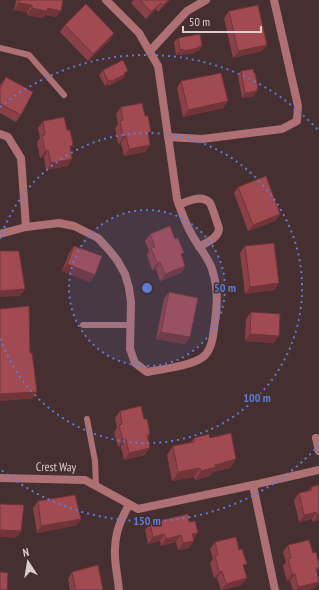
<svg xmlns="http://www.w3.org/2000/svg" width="319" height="590" viewBox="0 0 319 590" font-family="'PT Sans Narrow',sans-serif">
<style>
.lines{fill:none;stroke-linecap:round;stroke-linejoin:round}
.lane{stroke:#ae7073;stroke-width:6}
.street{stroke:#ae7073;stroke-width:8}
.wall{fill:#8a4047}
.shaded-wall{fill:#713439}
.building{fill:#a14a52;stroke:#713439}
.ring{fill:none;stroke:#607bd5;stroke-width:2;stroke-dasharray:2 4}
.labels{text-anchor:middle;stroke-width:3;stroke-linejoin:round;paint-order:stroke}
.street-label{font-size:12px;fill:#dccecf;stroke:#452f30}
.centre{fill:#607bd5;stroke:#452f30;stroke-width:2}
.ring-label{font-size:12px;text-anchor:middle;font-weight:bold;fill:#607bd5;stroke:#452f30;stroke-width:3;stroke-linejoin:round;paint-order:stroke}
</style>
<rect width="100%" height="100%" fill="#452f30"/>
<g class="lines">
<!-- lane -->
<g class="lane">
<polyline points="0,48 29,55 64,95"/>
<polyline points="83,325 131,325"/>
<polyline points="87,419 95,461 96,486"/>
</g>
<!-- street -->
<g class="street">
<polyline points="150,51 187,11 206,0"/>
<polyline points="0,134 8,137 21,158 26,227"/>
<polyline points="168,137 202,139 282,129 297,121 298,106 274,0"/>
<path d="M179,205C187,201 202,194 210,203C212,206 217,223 219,228C219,238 207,242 199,247"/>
<path d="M0,234L26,227L59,223L74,226L98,238L109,250L117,260L125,274L129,288L131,302L130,349L135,363L147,372C163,369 191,366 203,357C211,351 213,339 214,329C217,308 219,290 212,269C208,257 198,246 192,235C185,223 181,211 177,199L158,66L139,33L106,0"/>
<polyline points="316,438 319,451"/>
<polyline points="0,478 85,480 129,504"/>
<polyline points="253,485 319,470"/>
<path d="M119,590C117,571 112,553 117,533C119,523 125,513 129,504L138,509L253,485L275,590"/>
</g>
</g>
<!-- wall -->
<g class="wall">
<polygon points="16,0 63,0 56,17 45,15 43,18 27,15 27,12 14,10"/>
<polygon points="134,0 170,0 158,12 156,9 146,19 131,3"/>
<polygon points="229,11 267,45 262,51 233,58 224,18"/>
<polygon points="65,25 114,33 110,40 88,61 60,32"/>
<polygon points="178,38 202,46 199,51 196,51 195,53 180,55 180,54 176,55 174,42"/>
<polygon points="103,70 125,76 122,79 108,86 108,84 105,86 99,75"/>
<polygon points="241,71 257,89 254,96 242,98 238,76"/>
<polygon points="6,77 21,115 16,122 0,113 0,85"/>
<polygon points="181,81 223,108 183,117 177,88"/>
<polygon points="121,107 148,135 150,145 145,152 124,156 121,143 118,144 115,128 118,124 116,114"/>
<polygon points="43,121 70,149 68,166 46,170 44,157 40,158 37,142 40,138 38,128"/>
<polygon points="238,187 280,214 275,221 248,231 234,193"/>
<polygon points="150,234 181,256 185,266 181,273 160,281 156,269 152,270 147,255 149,251 145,241"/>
<polygon points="74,246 95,275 90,282 62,271 69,253"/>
<polygon points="245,246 279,283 274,290 245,294 240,253"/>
<polygon points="169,292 185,344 156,339 164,299"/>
<polygon points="251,312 274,343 245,341 246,319"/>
<polygon points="120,411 144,419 150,434 148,438 145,455 124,460 121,447 118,447 114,432 117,428 115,418"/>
<polygon points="194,438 210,438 236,459 230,468 213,472 210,476 195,480 194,477 172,481 167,455 173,446 190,443"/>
<polygon points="319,485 319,520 313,522 312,519 299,522 294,500 299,493 308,491 311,487"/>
<polygon points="38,501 81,519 77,525 37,533 33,508"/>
<polygon points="150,523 193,539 189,548 178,550 176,542 161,546 160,541 148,544 145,530"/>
<polygon points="215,542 244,568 242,585 221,590 217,578 214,578 210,563 213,559 210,549"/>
<polygon points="288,545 313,553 319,565 319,568 317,571 319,579 319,582 315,588 308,590 293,590 290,581 287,581 283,566 286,562 283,552"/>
<polygon points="72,572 103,590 70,590 68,579"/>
</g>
<!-- shaded-wall -->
<g class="shaded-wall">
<polygon points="168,0 170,0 158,12 163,5"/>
<polygon points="19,3 32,5 27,12 14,10"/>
<polygon points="161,3 156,9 146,19 151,12"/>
<polygon points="32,8 48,8 61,11 56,17 45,15 43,18 27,15"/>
<polygon points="114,33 110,40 88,61 93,54"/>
<polygon points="267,45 262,51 233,58 238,51"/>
<polygon points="202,46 199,51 196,51 195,53 180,55 183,51"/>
<polygon points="183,49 180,54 176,55 180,50"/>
<polygon points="128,71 122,79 108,86 112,81"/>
<polygon points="111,80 108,84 105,86 108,81"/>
<polygon points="257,88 258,88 255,92 257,91 254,96 242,98 245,93"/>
<polygon points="228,101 223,108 183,117 188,110"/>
<polygon points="126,136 121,143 118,144 123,137"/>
<polygon points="150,145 145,152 124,156 129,149"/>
<polygon points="48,150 44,157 40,158 45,151"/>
<polygon points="72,159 68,166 46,170 51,163"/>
<polygon points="280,214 275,221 248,231 253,225"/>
<polygon points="160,262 156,269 152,270 157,263"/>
<polygon points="67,264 95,275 90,282 62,271"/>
<polygon points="185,266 181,273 160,281 165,274"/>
<polygon points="279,283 274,290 245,294 250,287"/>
<polygon points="25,289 20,296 0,297 0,291"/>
<polygon points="161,332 190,337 185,344 156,339"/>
<polygon points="250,334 279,336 274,343 245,341"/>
<polygon points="37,392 32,399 0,401 0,394"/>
<polygon points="123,440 126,440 121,447 118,447"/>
<polygon points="150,448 145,455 124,460 129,453"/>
<polygon points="236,459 230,468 213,472 210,476 195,480 201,471 215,465"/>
<polygon points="200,468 194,477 172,481 178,472"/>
<polygon points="317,512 312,519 299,522 304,515"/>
<polygon points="317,515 319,515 319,520 313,522"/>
<polygon points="81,519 77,525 37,533 41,526"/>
<polygon points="0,530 21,531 16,538 0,537"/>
<polygon points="198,533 193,539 192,534"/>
<polygon points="164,534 160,541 148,544 153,537"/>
<polygon points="181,535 176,542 161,546 166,539"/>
<polygon points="194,541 189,548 178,550 183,543"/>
<polygon points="222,571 217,578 214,578 219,572"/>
<polygon points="292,574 295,574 290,581 287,581"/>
<polygon points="247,578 242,585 221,590 226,584"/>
<polygon points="319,582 315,588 308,590 296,590 298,587"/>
</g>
<!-- building -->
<g class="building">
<polygon points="20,0 63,0 61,11 48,8 47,11 32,8 32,5 19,3"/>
<polygon points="140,0 168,0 163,5 161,3 151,12"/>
<polygon points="86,4 114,33 93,54 65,25"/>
<polygon points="258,5 267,45 238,51 229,11"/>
<polygon points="200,34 202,46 198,47 198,48 183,51 183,49 180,50 178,38"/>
<polygon points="123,60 128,71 124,73 125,74 112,81 111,80 108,81 103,70"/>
<polygon points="253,69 254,73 255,73 258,88 257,88 257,91 245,93 241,71"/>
<polygon points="221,73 228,101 188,110 181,81"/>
<polygon points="6,77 33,92 21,115 0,104 0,88"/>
<polygon points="142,103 145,116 148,116 151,132 148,132 150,145 129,149 126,136 123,137 122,131 120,121 123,120 121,107"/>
<polygon points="64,117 67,130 70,130 72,139 73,146 70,146 72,159 51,163 48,150 45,151 42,135 45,135 43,121"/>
<polygon points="266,176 280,214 253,225 238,187"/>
<polygon points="170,226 175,239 178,238 184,253 181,254 185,266 165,274 160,262 157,263 151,248 155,247 150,234"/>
<polygon points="274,243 279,283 250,287 245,246"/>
<polygon points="74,246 102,256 95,275 67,264"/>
<polygon points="0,251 19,251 25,289 0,291"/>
<polygon points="169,292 198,298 190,337 161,332"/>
<polygon points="29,306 30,353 32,353 37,392 0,394 0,309"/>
<polygon points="251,312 280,314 279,336 250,334"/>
<polygon points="141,406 144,419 147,419 150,434 147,435 150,448 129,453 126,440 123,440 120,430 119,425 122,424 120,411"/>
<polygon points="231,433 236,459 215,465 216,467 201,471 200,468 178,472 173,446 194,442 194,438 209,434 210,438"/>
<polygon points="319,485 319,515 317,515 317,512 304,515 299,493 312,490 311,487"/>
<polygon points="75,495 81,519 41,526 38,501"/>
<polygon points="0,504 24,505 21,531 0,530"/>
<polygon points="188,514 189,522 195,521 198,533 192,534 194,541 183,543 181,535 166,539 164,534 153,537 150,523"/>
<polygon points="236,537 239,550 242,549 247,564 243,565 247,578 226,584 222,571 219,572 215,556 218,555 215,542"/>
<polygon points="309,540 313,553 316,552 319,565 319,568 316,568 319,582 298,587 295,574 292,574 288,559 291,558 288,545"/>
<polygon points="98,565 103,590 76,590 72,572"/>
<polygon points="0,572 8,573 7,590 0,590"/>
</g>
<!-- distance rings -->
<circle cx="147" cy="288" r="78" fill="#607bd5" fill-opacity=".12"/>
<g class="ring">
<circle cx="147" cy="288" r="78"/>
<path d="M0 239A155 155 0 1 1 0 337"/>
<path d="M319 445A233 233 0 0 1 0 469M0 107A233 233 0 0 1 319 131"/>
</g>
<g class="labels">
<!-- street labels -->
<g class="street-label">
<text transform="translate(56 467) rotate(1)" y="4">Crest Way</text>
</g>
</g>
<circle cx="147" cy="288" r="6" class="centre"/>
<g class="ring-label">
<text x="225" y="292">50 m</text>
<text x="257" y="402">100 m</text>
<text x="147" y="525">150 m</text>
</g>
<!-- north arrow -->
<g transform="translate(28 562) rotate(348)" stroke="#452f30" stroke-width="3" paint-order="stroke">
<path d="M0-3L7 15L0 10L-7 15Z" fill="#dccecf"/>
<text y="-6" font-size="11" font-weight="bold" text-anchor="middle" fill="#dccecf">N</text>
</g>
<!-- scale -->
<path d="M183 26v6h78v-6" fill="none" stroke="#dccecf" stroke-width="2"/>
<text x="189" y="26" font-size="12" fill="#dccecf" stroke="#452f30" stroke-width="3" paint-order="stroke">50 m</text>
</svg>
